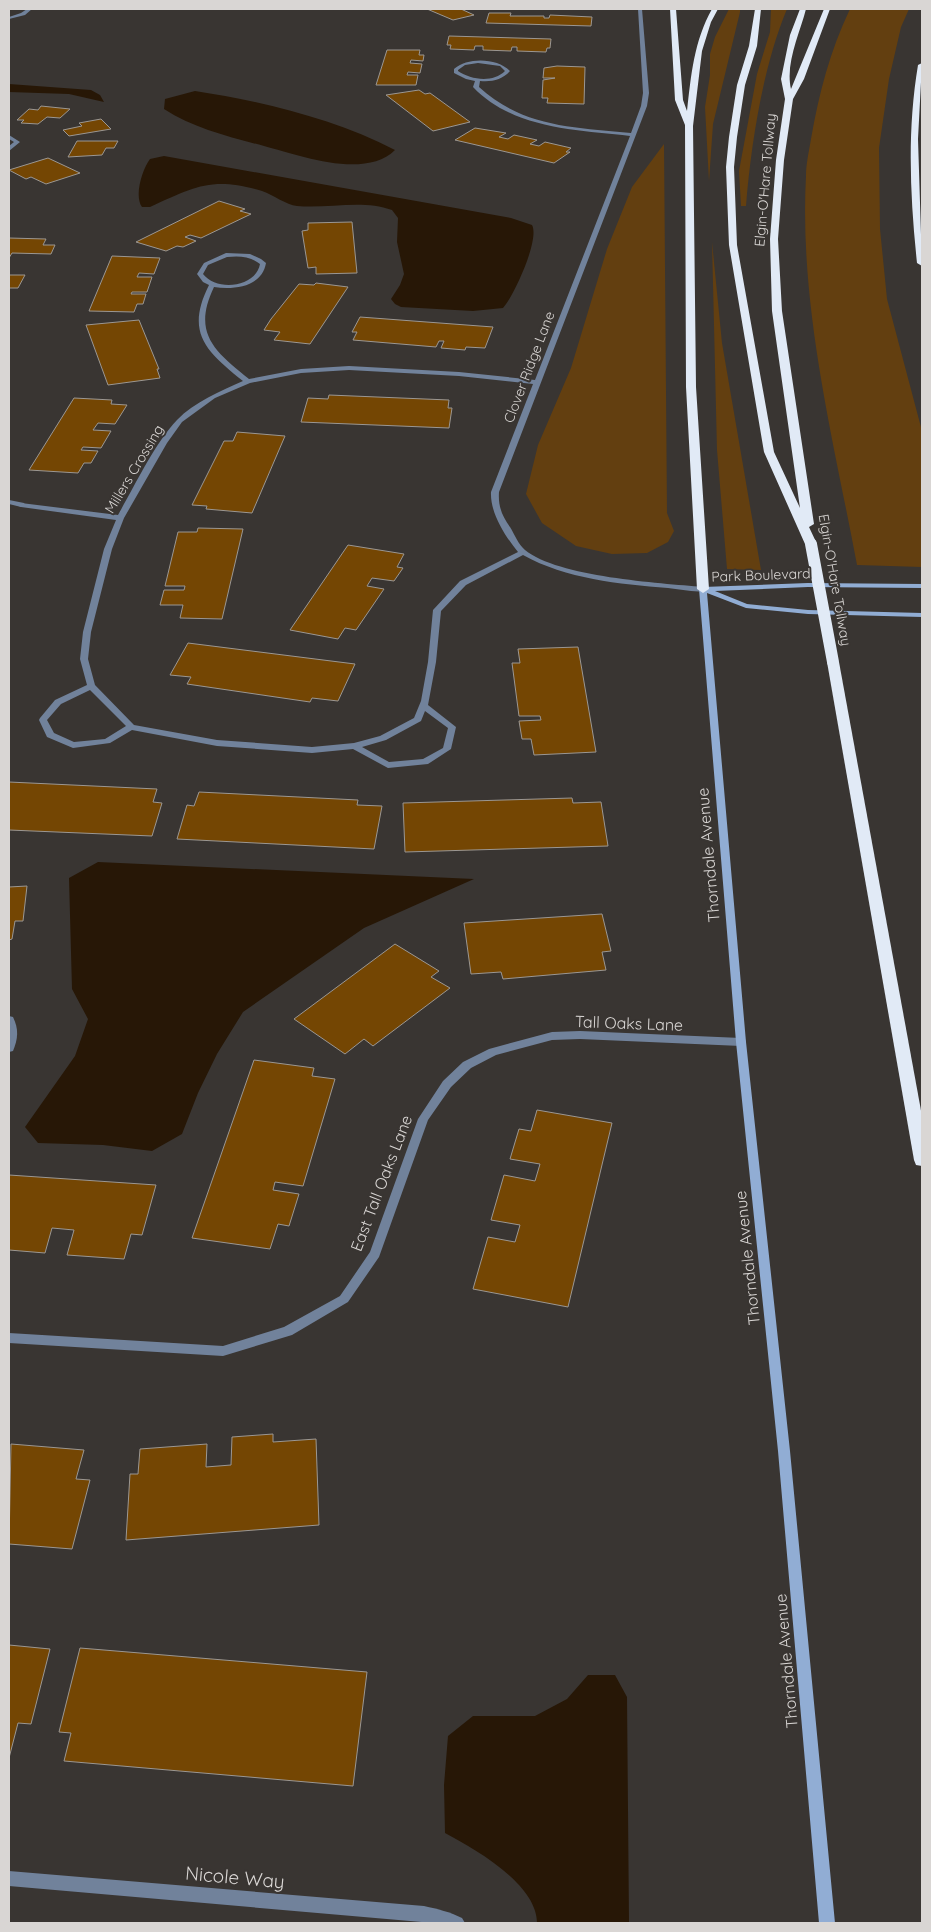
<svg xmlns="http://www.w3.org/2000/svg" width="931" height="1932" viewBox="0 0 931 1932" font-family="Quicksand,sans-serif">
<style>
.green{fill:#633f10}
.water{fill:#271706}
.building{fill:#744603;stroke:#9b9793}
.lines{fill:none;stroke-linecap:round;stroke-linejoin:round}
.lane{fill:#71829b;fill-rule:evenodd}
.street{fill:#71829b;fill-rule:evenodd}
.secondary{fill:#91add4;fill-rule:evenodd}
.highway{fill:#e1eaf6;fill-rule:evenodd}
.highway-bridge{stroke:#e1eaf6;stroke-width:12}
.labels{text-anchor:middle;stroke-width:4;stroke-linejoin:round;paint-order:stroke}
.far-street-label{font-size:14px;fill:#d9d6d4;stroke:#393532}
.street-label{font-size:16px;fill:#d9d6d4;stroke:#393532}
.near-street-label{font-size:19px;fill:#d9d6d4;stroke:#393532}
</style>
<rect width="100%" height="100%" fill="#393532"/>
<!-- green -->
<g class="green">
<polygon points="729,9 740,9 740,12 713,124 709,181 705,107 710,75 710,54 715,37"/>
<path d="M771,9H787C763,66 751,144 746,206H741L739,171L757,74L770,32Z"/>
<path d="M850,9H909L901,27L889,79L879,148L880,229L887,299L922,431V567L857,565C833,437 799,307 806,176C806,164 809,151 811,139C819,93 830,51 850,9Z"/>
<polygon points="664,144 667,513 674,531 668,542 647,553 612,554 576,546 542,523 526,494 538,445 571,368 607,249 632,187"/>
<polygon points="712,242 722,343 761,570 727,569 717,450"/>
</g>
<!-- water -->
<g class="water">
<polygon points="9,84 91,90 100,95 104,102 69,94 9,92"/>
<path d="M195,91C261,101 335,119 395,150C365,180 298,155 264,146C230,137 193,128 164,109L165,99Z"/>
<path d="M164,156L511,218L532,225C540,239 514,296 503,308L473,311L401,307L395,304L391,299L400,285L404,274L397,242L398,218L392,210C362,199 328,209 297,206C286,205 274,195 262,191C212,176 194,187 150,207H142C134,196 142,170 150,159Z"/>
<polygon points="98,862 474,879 364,928 243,1012 217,1054 198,1093 182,1134 152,1151 103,1145 38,1143 25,1127 75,1056 88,1019 72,989 69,878"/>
<path d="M588,1675H615L627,1697L629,1923H537C537,1884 475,1849 445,1833L444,1785L448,1736L473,1716H535L567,1699Z"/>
</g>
<!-- building -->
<g class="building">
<polygon points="427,9 461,9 474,15 453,20"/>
<polygon points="489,13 511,13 510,16 544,16 544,18 549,18 550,15 592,17 591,26 486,23"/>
<polygon points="449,36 551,39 550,48 547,48 546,52 517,51 517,47 512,47 511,51 483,50 483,46 475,46 474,50 450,49 451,45 447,45"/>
<polygon points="387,50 420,50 419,55 424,55 423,61 411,60 410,63 422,64 420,73 408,72 407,75 418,75 416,85 376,85"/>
<polygon points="557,66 585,67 584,104 547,103 548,98 542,98 543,80 555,78 543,78 544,68"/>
<polygon points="419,90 425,94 430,93 470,122 433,131 386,95"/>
<polygon points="41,106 70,109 60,118 47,117 38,124 21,123 24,120 17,120 29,109 38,110"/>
<polygon points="101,119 111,129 69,136 63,130 82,126 79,123"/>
<polygon points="475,128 506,133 499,137 508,139 514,135 537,140 530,144 539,146 545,142 571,148 566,152 570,152 554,163 455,140"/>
<polygon points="77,141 118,141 114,148 106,148 102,155 68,157"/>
<polygon points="48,158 80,173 46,184 31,177 26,179 9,170"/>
<polygon points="219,201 245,209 240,211 251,214 201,238 190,235 185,237 196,241 183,247 177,246 166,251 136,242"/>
<polygon points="352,222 357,273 316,274 316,267 308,268 302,231 308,230 308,223"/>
<polygon points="9,238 46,239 43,245 55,245 51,254 12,253 9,258"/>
<polygon points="112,256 160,258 154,274 139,273 137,277 152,277 147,292 132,292 131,294 146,294 143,304 137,304 134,312 89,311"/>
<polygon points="9,275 25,275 18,288 9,288"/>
<polygon points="316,283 348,287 310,344 274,340 280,332 264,330 271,319 299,284 314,285"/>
<polygon points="360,317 493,327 485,348 466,347 465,350 441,348 444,341 439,341 436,347 353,340 357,332 352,332"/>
<polygon points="139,320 159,369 157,369 160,378 108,385 86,325"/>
<polygon points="329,395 449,400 448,408 452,408 449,428 301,422 308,398 328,399"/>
<polygon points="74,398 112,400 111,404 127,405 115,424 98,423 93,430 111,431 101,448 83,447 81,450 98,451 91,463 84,463 78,473 29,470"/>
<polygon points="237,432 285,436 252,513 206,509 207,506 192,505 224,441 233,441"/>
<polygon points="198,528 243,529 222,619 180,618 183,605 160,605 164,590 184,590 185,586 165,586 178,532 197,532"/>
<polygon points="348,545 404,554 397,567 403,568 394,581 372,578 367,586 384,589 356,630 345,628 338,639 290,630"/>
<polygon points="188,643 355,664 338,701 312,698 310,702 187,684 191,677 170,675"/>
<polygon points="578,647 596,752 534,755 531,739 522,739 519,721 541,720 540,716 519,716 512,663 520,663 518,649"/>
<polygon points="9,782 157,789 153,802 162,803 152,836 9,830"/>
<polygon points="199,792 358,800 357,805 382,806 374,849 177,839 187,805 194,806"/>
<polygon points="572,798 573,803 601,802 608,846 405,852 403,803"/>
<polygon points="27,886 23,921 15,921 12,939 9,940 9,887"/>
<polygon points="602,914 611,951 602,952 606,970 503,979 501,972 471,974 464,923"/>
<polygon points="395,944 439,971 431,977 450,988 373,1046 364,1039 345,1054 294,1019"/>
<polygon points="254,1060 314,1068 312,1076 335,1079 303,1186 275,1182 273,1190 299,1194 289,1226 278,1224 270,1249 192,1238"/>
<polygon points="537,1110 612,1123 568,1307 473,1289 488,1237 515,1242 520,1225 491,1220 504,1175 535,1181 540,1164 510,1159 519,1129 531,1131"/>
<polygon points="9,1175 156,1185 142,1235 131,1234 124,1259 67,1255 74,1230 52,1228 45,1253 9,1250"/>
<polygon points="273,1434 273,1442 316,1439 319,1525 126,1540 130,1474 138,1474 140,1449 207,1444 206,1467 231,1465 232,1437"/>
<polygon points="11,1444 84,1450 76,1479 90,1480 72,1549 9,1544"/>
<polygon points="9,1645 50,1649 31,1724 18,1723 9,1758"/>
<polygon points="80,1648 367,1672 353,1786 64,1761 71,1733 59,1732"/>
</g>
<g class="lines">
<!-- lane -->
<polygon class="lane" points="9,500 24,503 25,505 21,507 9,504"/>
<!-- street -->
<g class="street">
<polygon points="27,9 32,9 25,15 9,19 9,17 21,13"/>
<path d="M638,9H642L649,93L647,106L499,492C498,506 502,516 510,527C515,535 518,544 525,550C558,577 659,583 703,587H706V591C694,593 680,589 668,588C619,584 566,579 523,555L466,585L441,611L436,662L428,705L456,727L451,749L428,764L388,768L353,749L312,753L217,746L132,730L110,743L73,748L47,737L39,720L40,718L55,700L87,685L80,659L83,632L104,549L116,520L21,507L17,505L21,503L118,515C134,487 155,443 177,420C194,402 221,391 243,381C206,351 185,333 209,285L203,282L197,274L204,263L226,253L250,254L261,259L266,263C262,287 234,290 214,287C192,333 214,351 249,379L301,369L349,366L459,372L535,380L630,136C576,130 513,129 473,87L475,81L466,79L454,73V69C468,57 497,58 510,71C502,80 492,82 480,81L479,87C524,128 574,127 631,133L641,106L643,93ZM478,63L500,66L505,71C493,83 471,80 458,71V70L465,65ZM227,257C239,256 250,256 260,264C256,287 217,292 203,274L208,265ZM349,370L459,376L533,384L491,492C490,513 505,536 518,552L460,581L433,610L428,662L421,701L414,718L380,736L354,743L312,747L217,740L134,725L95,685L88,659L91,632L112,549L124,518L167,443L182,422L215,398L250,383L301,373ZM90,690L126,726L105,739L74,742L54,733L47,720L61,704ZM425,711L448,728L443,748L423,759L389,762L362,747L386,740L421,721Z"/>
<polygon points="9,135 20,142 9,151 9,146 14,142 9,139"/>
<path d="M9,1016L13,1017C19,1029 18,1039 13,1051L9,1052Z"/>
<polygon points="580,1031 741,1038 745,1039 746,1042 745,1045 741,1046 580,1039 552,1040 496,1055 471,1068 451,1087 428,1120 379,1257 348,1302 292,1335 223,1356 9,1343 9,1333 223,1346 284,1327 340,1296 370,1252 418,1119 443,1081 463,1062 489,1049 552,1032"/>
<path d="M9,1871L424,1906C438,1909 450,1912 462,1918L465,1923H433L9,1886Z"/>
</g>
<!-- secondary -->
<polygon class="secondary" points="808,583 922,584 922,588 808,587 715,591 747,604 808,610 922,613 922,617 808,614 746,608 707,593 746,1042 790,1451 835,1923 819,1923 778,1451 736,1042 699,589 703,587"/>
<!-- highway -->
<g class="highway">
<path d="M670,9H676L683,100L687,111C691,75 694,41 712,9H718L711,22L702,51L693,126L696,387L709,589L703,593L697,589L686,387L685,125L675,100Z"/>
<path d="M755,9H761L757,46L745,85L737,137L734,167L737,245L774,452L800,508L772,311L770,239L776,160L785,99L781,79L790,35L800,9H806C800,33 785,63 791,89L824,9H830L804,79L793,99L784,160L778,239L782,311L814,524L809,527L817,544L811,547L805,544L764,452L729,245L726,167L729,137L737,85L749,46Z"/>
<path d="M922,63L918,139L922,266L917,263C910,196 907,131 918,65Z"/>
<polygon points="833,658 839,662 922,1116 922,1166 916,1165 914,1160 827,662"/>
</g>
<!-- highway-bridge -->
<polyline class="highway-bridge" points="811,544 833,662"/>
</g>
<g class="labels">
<!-- far-street labels -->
<g class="far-street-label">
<text transform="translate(765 180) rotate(-85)" y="5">Elgin-O'Hare Tollway</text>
<text transform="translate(529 367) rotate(-69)" y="5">Clover Ridge Lane</text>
<text transform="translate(134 469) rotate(-59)" y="5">Millers Crossing</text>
<text transform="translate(761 575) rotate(-2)" y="5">Park Boulevard</text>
<text transform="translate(835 580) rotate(80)" y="5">Elgin-O'Hare Tollway</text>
</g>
<!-- street labels -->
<g class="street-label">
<text transform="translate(708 855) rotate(-95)" y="6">Thorndale Avenue</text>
<text transform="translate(629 1023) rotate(2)" y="6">Tall Oaks Lane</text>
<text transform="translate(381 1183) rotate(-69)" y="6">East Tall Oaks Lane</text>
<text transform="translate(747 1258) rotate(-96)" y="6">Thorndale Avenue</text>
<text transform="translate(786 1661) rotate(-95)" y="6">Thorndale Avenue</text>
</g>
<!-- near-street labels -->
<g class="near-street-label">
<text transform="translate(235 1877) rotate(5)" y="7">Nicole Way</text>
</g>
</g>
<!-- border -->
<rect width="931" height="1932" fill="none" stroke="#d9d6d4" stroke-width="20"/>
</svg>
